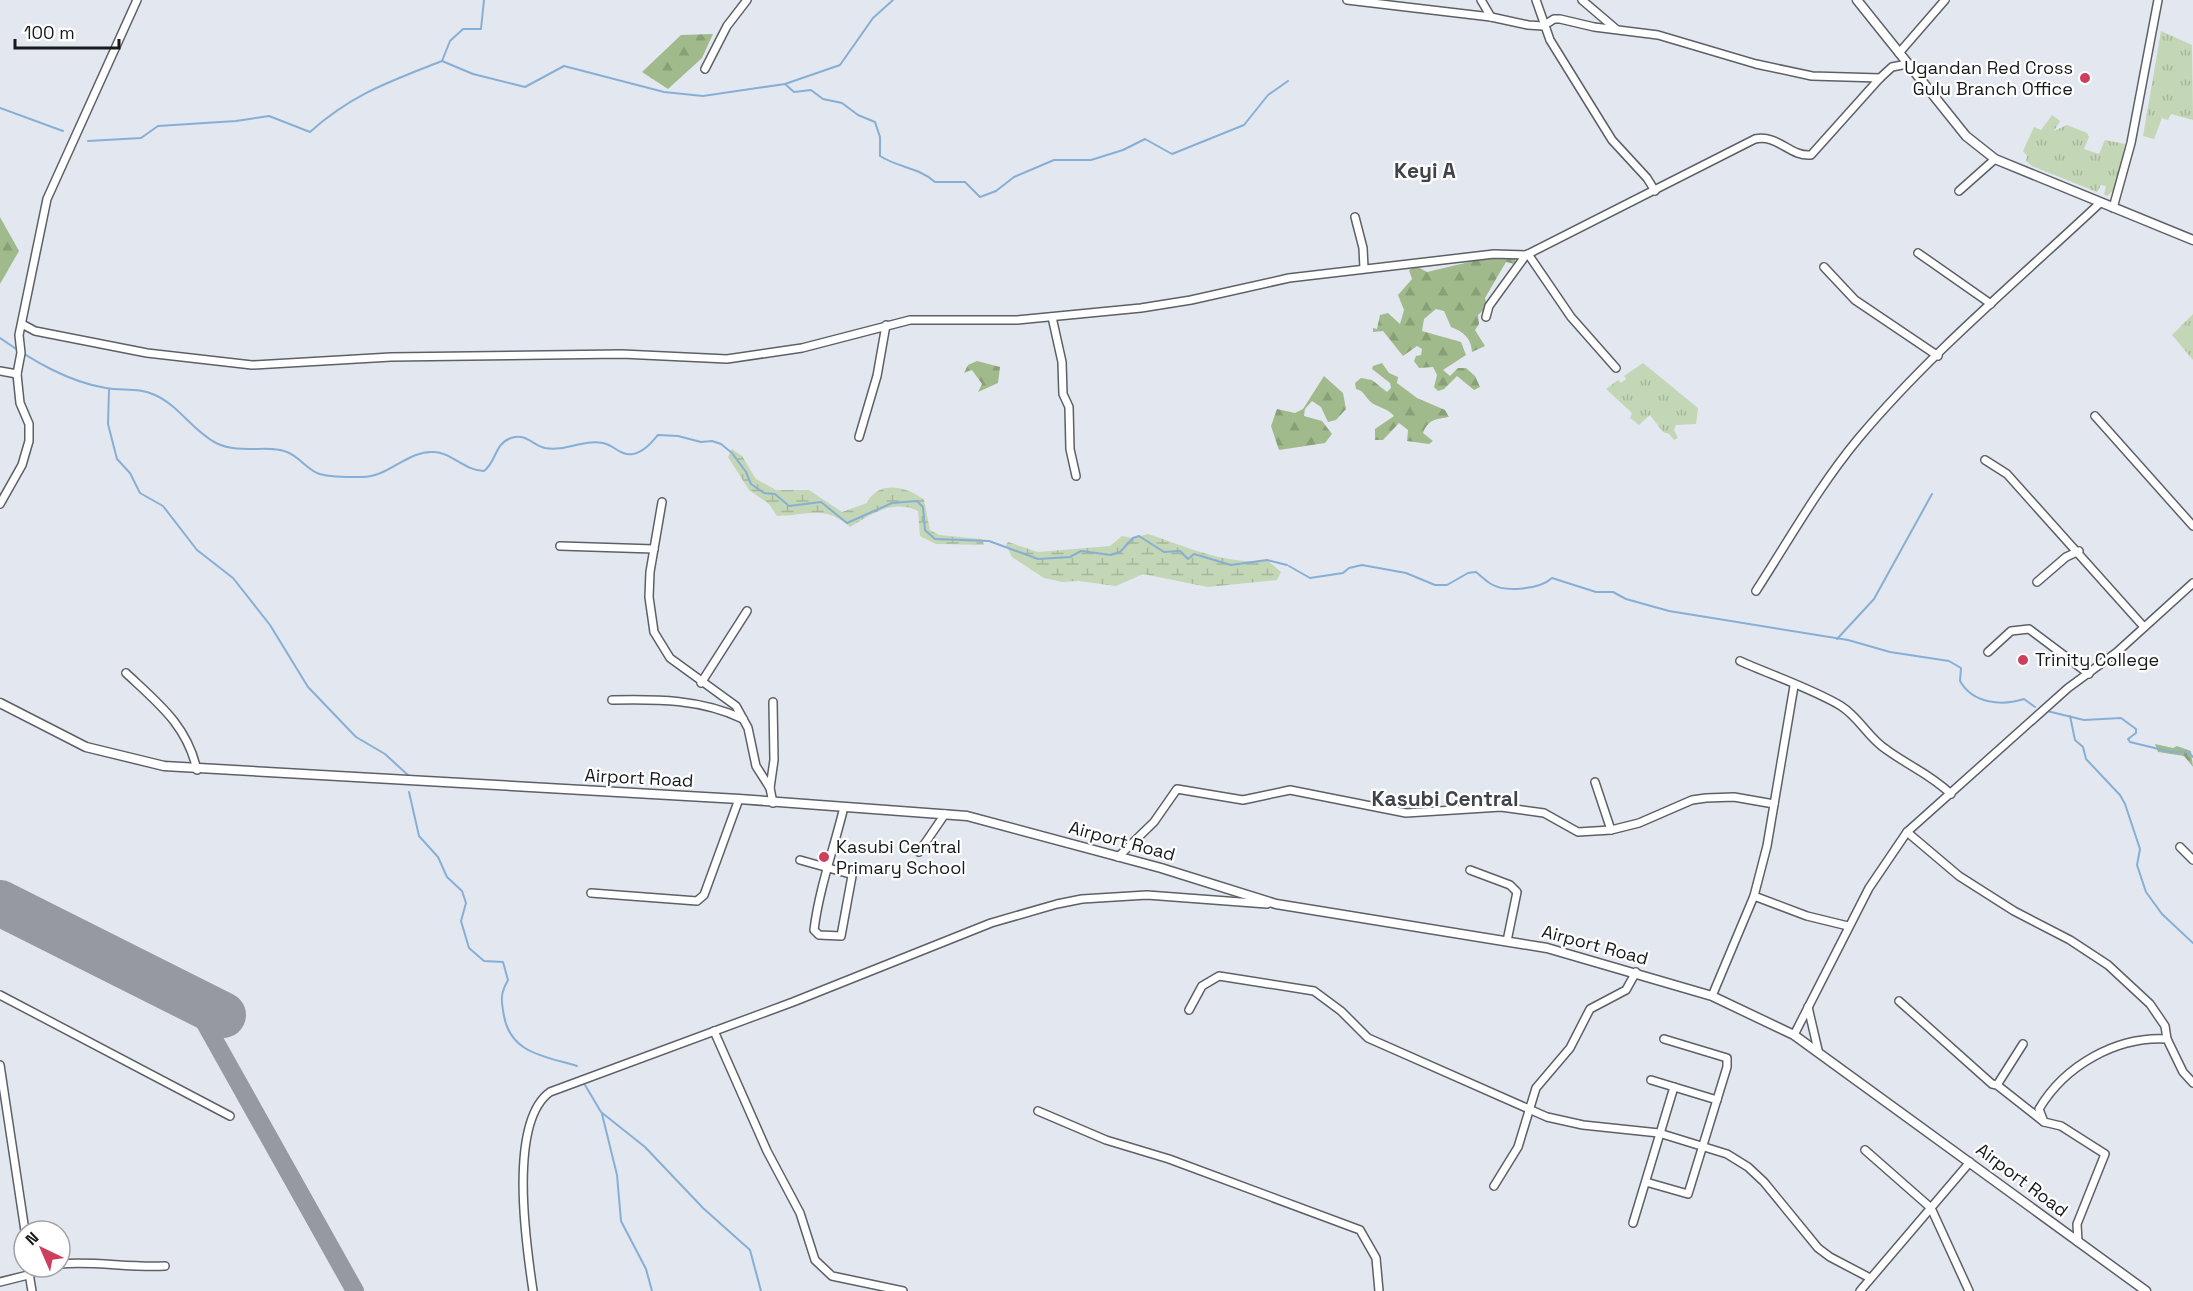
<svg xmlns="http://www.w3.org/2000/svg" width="2193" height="1291" viewBox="0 0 2193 1291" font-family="'Space Grotesk',sans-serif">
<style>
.grass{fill:url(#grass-tufts)}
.forest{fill:url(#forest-firs)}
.wetland{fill:url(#wetland-marsh)}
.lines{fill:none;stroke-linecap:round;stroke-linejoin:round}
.stream{stroke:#87afd6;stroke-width:2}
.taxiway{stroke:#969aa0;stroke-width:18}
.runway{stroke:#969aa0;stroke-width:46}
.minor-casing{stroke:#5c6067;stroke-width:10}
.tertiary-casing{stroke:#5c6067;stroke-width:11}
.minor{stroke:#fff;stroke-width:7}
.tertiary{stroke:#fff;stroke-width:8}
.poi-dot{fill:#ce3e5d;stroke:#fff;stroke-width:2}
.labels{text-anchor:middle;stroke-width:4.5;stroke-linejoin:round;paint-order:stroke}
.poi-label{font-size:18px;fill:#17191b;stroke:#fff;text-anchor:start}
.street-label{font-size:18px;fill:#17191b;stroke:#fff}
.quarter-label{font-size:21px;font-weight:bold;fill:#40434a;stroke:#fff}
</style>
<defs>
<pattern id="grass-tufts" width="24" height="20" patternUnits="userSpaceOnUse" patternTransform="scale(1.5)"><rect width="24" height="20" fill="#c3d6b5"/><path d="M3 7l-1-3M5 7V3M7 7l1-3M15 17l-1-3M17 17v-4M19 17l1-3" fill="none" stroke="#a7b79b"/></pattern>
<pattern id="forest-firs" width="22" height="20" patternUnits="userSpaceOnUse" patternTransform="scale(1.5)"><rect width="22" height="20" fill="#a0ba8c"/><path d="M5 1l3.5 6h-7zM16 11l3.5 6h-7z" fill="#899f78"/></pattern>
<pattern id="wetland-marsh" width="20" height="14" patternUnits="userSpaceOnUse" patternTransform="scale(1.5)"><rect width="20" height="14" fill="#c3d6b5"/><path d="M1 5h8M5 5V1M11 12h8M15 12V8" fill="none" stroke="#a7b79b"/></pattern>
</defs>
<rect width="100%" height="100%" fill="#e3e8f0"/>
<!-- grass -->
<g class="grass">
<polygon points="2161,31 2192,45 2193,120 2171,114 2168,120 2162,118 2154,139 2143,136"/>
<polygon points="2052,115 2060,121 2054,131 2067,125 2087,133 2089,137 2084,149 2099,154 2105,140 2125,144 2115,189 2107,196 2104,194 2106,186 2101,185 2097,192 2032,166 2026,161 2027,156 2023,151 2034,127 2041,130"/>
<polygon points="2193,314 2193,360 2172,335"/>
<polygon points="1643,363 1698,408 1696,424 1676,425 1674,430 1678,438 1674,440 1669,434 1663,432 1650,415 1639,425 1630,418 1632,413 1606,389 1618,380 1621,383 1626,379 1624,376"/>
</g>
<!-- forest -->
<g class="forest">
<polygon points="713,34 702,58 668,89 642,72 681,35"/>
<polygon points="0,217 19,251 0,284"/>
<path d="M1490,257H1515V264L1506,262L1485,298L1487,307L1478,315L1479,324L1475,330L1485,346L1472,352C1471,338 1464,332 1451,327L1444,311L1436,309L1424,319L1422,331L1461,342L1466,355L1443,370L1450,376L1458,368H1466L1475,376L1480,387L1474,390L1457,376L1444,389L1438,391L1434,387L1437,375L1433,367L1419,368L1414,361L1416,356L1421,355L1422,349L1417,346L1403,356L1383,331L1373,332V328L1377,329L1380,315L1388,313L1400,324L1404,310L1398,295L1412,279L1409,270L1416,266L1427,272Z"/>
<polygon points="977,361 1000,367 998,383 978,392 982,384 972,370 964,373 968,365"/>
<path d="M1382,363L1389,373L1398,377L1397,383L1417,398L1445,410L1449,417C1437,419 1428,419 1423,433L1433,441L1429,444L1407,441L1408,430L1399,423L1383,440H1375V429L1394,416C1387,408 1380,408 1372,403C1365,398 1365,391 1356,389L1355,383L1361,378L1372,380L1387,392L1391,388L1390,383L1372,369L1373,366Z"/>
<polygon points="1324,376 1343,393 1346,409 1336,420 1328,422 1321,407 1312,401 1305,409 1304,416 1322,421 1332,434 1325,443 1279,450 1271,426 1277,409 1295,413 1303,409"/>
<polygon points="2155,744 2173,748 2177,746 2191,751 2193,767 2184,756 2158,752"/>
</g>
<!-- wetland -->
<g class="wetland">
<path d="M732,449L742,456L756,479L776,490H809L842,512L867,503C878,480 907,486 924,500L930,530L939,535L982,539L984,545L936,544L920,536L918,511C892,499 872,514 850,527C824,504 807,516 777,516L769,504L749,490L728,457Z"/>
<path d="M1148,534C1186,546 1226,566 1267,560L1281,572L1277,580L1208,587L1143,574L1116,586L1079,581L1062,582L1044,578L1012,557L1006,545L1008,542L1038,552L1110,546L1122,536L1133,538Z"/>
</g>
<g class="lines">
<!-- stream -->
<g class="stream">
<polyline points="442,61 450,41 463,29 481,29 484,0"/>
<path d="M785,84L794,92L811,90L823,99L842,103L858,115L875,122L880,137V156C899,168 918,167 935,182H965L980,197L996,191L1014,177L1054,160H1091L1123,150L1145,139L1172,154L1244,125L1268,95L1288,81"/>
<polyline points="0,108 63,131"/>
<path d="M88,141L141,138L158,126L236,121L269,116L310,132C352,94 391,81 442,61L473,74L525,87L564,66L664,92L703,96L785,84L840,65L873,18L893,0"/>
<path d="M0,338C32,360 68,382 106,388C123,391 139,387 155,395C178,405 193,431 216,443C241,455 267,444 287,452C298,456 306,468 317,473C329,478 349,477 362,477C389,477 408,450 434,452C451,452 465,471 484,471C497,461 494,444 511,438C527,433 532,445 545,448C566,452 582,439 603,443C614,445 620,456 633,454C644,452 651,443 658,435L678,436L701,442L712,441L721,444L732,453L746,472L751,484L764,493L775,494L789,506L821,502L847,523L892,503L917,501L923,507L925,530L935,539L989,541L1038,559L1070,557L1081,551L1111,555L1120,552L1133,538L1139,536L1164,552L1180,551L1188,559L1194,554L1231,565L1267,560L1287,565"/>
<polyline points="109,390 108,424 117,459 130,473 140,493 163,506 197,550 233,578 270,625 308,687 356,737 385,754 409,776"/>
<path d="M1289,566L1310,578L1343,573L1349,568L1362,565L1406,573L1435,585H1447L1468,573L1476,572C1481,576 1486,581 1491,584C1506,593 1540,589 1552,578L1596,592H1613L1626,599L1669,611L1848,640L1890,652L1949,661L1961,668L1960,681C1973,704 2002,706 2024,699L2035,707"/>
<polyline points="1837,639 1874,599 1932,494"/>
<polyline points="2047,711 2084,720 2121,718 2136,729 2136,733 2128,739 2130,742 2171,752 2188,752 2193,757"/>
<polyline points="2070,716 2075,740 2083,747 2086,759 2120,795 2125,804 2140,849 2137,865 2146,892 2162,914 2193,943"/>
<path d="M409,792L419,836L438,857L447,877L462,891L466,903L461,921L469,948L484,961L503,962L508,980C500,994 501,1000 504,1016C511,1054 545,1056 577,1066"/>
<polyline points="585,1085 601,1112 645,1147 703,1208 750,1250 761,1291"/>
<polyline points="602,1114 617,1175 621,1221 646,1269 652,1291"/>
</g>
<!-- taxiway -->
<polyline class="taxiway" points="192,1000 355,1291"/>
<!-- runway -->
<polyline class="runway" points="0,903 223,1015"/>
<defs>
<g id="minor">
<polyline points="1347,0 1491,17 1528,25 1543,26 1554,19 1560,19 1594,27 1658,35 1756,64 1812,76 1880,78"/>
<polyline points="1481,0 1491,17"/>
<polyline points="1536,0 1550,40 1612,140 1647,178 1655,191"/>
<polyline points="1582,0 1616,29"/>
<polyline points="1899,53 1945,0"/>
<polyline points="705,69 727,26 747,0"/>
<polyline points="1959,191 1995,159"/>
<polyline points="2113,208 2131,143 2158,0"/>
<polyline points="1355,217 1363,248 1364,268"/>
<polyline points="1918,253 1991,304"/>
<polyline points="1528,254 1571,317 1616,368"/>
<polyline points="1824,267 1855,300 1938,356"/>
<polyline points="1052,317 1062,362 1063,394 1069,407 1070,449 1076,476"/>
<polyline points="1486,317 1489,306 1526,255"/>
<path d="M22,324L35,331L147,353L252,365L391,357L622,354L727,359L802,348L910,320H1017L1141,308L1191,300L1289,278L1494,254L1526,255L1755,139C1778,134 1790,157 1811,155L1880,78L1892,67L1907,64"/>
<polyline points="0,371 17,374 21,353 19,335 47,199 137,0"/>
<polyline points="2095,416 2193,526"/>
<polyline points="859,437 877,376 886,325"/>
<polyline points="1985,460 2007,474 2144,627"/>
<polyline points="662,502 650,572 649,597 654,632 670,658 736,706 748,728 756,766 770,788 773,803"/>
<polyline points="0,504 22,465 29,441 29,424 20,403 17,374"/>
<polyline points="560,546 654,549"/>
<polyline points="2037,582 2066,557 2079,551"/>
<path d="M1756,591C1789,540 1819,486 1858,439C1930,353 2018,280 2100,203"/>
<polyline points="1988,652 2011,631 2029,629 2089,674"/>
<path d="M1740,661C1771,675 1813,689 1841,706C1860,718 1868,738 1887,750C1909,766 1930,774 1951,794"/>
<path d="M126,673C158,703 187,725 197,770"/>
<polyline points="701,683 747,611"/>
<path d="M612,700C657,699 701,699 743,719"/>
<polyline points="1595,782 1611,830"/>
<polyline points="770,788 774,760 773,702"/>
<polyline points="1907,832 1959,876 2014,911 2070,940 2108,965 2150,1004 2165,1026 2167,1039"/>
<polyline points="2180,847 2193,860"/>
<polyline points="919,852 945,814"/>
<polyline points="1118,857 1154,822 1177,789 1243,800 1290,790 1406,813 1501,807 1544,813 1578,832 1611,830 1639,823 1692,800 1706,798 1734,797 1774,804"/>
<path d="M800,860L850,874L852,876L841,936L819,935L814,930C819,889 834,848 844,807"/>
<polyline points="1470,870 1510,885 1517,892 1507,941"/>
<polyline points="591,893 697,901 704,895 739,799"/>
<polyline points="1754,896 1807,916 1848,926"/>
<polyline points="0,995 230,1116"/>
<polyline points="1712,996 1754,896 1767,846 1794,686"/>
<polyline points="1899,1001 1992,1084 1997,1085 2044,1122"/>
<polyline points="1808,1007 1818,1050"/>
<polyline points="1189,1010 1202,986 1219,976 1314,991 1341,1011 1368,1038 1547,1117 1583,1125 1659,1133 1727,1154 1748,1167 1764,1182 1818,1248 1830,1257 1870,1278"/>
<polyline points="714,1031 767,1151 800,1213 815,1260 832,1276 903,1291"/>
<polyline points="1794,1035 1869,888 1907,832 2068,688 2117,652 2193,583"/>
<polyline points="0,1065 25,1231"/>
<polyline points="1651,1080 1717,1100"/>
<polyline points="1997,1085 2023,1044"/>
<polyline points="1038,1111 1106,1140 1169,1159 1360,1230 1376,1258 1379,1291"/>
<polyline points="1865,1150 1931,1208 1969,1291"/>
<polyline points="1646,1182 1688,1194 1727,1067 1727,1058 1664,1039"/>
<polyline points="1494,1186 1518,1147 1536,1088 1570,1048 1590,1009 1626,990 1636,972"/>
<polyline points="1633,1223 1674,1087"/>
<path d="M2078,1242L2077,1224L2105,1154L2061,1126L2044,1122L2039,1109C2065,1065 2117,1036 2167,1039L2183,1072L2193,1083"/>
<path d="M60,1264C96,1261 129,1268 165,1266"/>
<polyline points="28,1267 32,1291"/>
<polyline points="0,1282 28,1275 46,1267"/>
<path d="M533,1291C526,1244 508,1122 550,1092L793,1002L991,923L1057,904L1082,899L1147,895L1267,904"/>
<polyline points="1860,1291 1970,1162"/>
</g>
<g id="tertiary">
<polyline points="1857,0 1966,136 1995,159 2193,240"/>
<polyline points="0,703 86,747 164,766 739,799 967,816 1161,868 1276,904 1547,948 1712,996 1794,1035 2146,1291"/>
</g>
</defs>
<!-- minor casing -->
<use href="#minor" class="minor-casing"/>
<!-- tertiary casing -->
<use href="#tertiary" class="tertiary-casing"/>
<!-- minor -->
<use href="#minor" class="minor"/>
<!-- tertiary -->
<use href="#tertiary" class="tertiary"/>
</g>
<!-- markers -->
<g class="poi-dot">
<circle cx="2085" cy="78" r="6"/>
<circle cx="2023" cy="660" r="6"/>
<circle cx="824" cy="857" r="6"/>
</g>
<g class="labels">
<!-- poi labels -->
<g class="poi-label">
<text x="2073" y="74" text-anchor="end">Ugandan Red Cross<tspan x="2073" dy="21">Gulu Branch Office</tspan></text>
<text x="2035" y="666">Trinity College</text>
<text x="836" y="853">Kasubi Central<tspan x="836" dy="21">Primary School</tspan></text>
</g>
<!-- street labels -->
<g class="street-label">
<text transform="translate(639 778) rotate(3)" y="6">Airport Road</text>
<text transform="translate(1122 841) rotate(15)" y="6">Airport Road</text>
<text transform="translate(1595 945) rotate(15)" y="6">Airport Road</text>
<text transform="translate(2022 1180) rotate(37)" y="6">Airport Road</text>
</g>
<!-- quarter labels -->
<g class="quarter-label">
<text x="1425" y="178">Keyi A</text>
<text x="1445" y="806">Kasubi Central</text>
</g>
</g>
<!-- north arrow -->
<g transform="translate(42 1249) rotate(316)"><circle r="28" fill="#ffffff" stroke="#a2a3a4" stroke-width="1.5"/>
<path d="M0-4.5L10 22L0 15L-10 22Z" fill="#ce3e5d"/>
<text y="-9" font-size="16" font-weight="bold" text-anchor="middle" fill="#17191b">N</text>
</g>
<!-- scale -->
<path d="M15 39v9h104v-9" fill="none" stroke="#17191b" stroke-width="3"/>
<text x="24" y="39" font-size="18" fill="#17191b" stroke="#ffffff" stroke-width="4.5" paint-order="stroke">100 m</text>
</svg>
